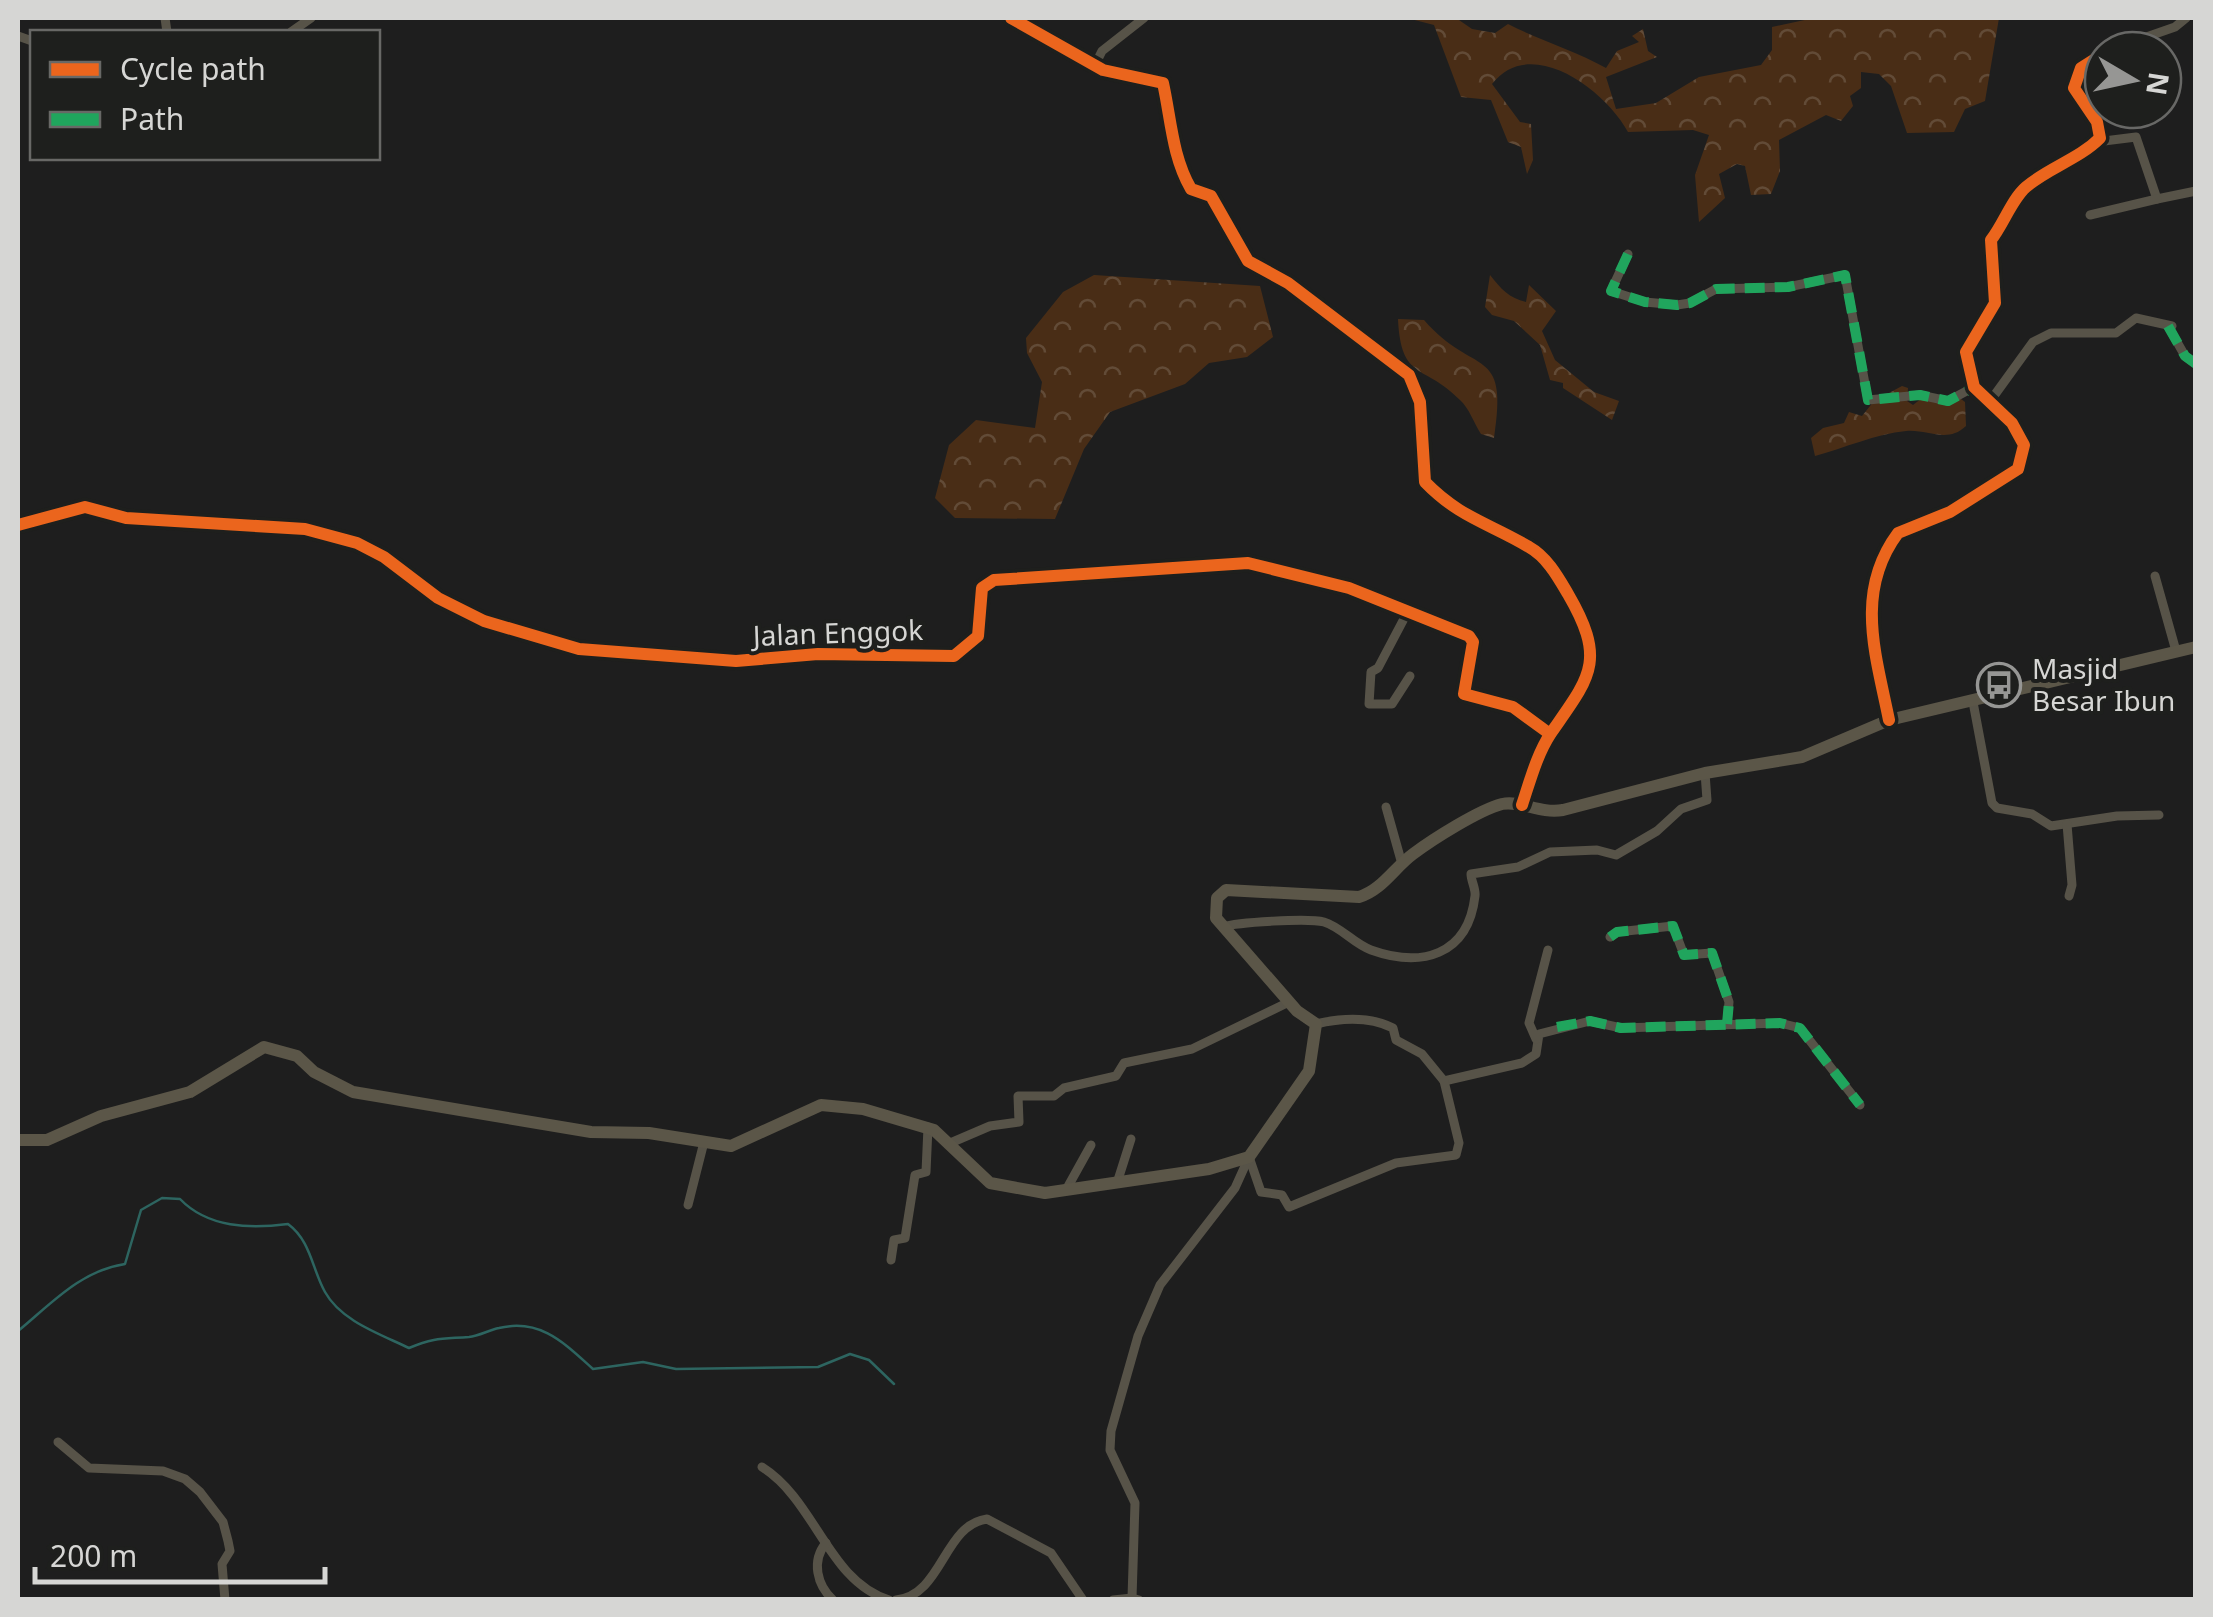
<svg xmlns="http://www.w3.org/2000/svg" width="2213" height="1617" viewBox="0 0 2213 1617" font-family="'Noto Sans',sans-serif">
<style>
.forest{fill:url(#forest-crowns)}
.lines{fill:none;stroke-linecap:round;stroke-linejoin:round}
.stream{stroke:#2d6560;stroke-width:2.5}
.street{stroke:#575348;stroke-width:9}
.secondary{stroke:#5b5648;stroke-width:12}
.quiet{stroke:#20a55d;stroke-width:10;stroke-dasharray:20 10;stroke-linecap:butt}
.cycleway-casing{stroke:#1e1f1d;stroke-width:19}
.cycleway{stroke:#eb651d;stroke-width:12}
.labels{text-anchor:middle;stroke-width:8;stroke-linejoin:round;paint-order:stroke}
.street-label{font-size:28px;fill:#d6d6d4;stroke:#1e1f1d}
.poi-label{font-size:28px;fill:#d6d6d4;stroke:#1e1f1d;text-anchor:start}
</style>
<defs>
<pattern id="forest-crowns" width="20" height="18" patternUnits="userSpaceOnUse" patternTransform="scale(2.5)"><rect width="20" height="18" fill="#492d16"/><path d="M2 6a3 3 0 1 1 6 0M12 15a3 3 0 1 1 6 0" fill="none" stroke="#624b37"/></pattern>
</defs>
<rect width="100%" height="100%" fill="#1e1e1e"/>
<!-- forest -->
<g class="forest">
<path d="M1407,18H1456L1472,29L1495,33L1508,24C1541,41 1574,50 1606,68L1617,51L1639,42L1632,36L1643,29L1648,51L1657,57L1606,77L1616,109L1656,103L1699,77L1761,65L1772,50V27L1814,18H1999L1985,101L1965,109L1954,132L1907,133L1891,86L1879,74L1861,72V88L1850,96L1853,106L1841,121L1826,115L1779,140L1780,171L1771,194L1751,195L1745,166L1737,164L1719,174L1725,198L1699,222L1695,175L1709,135L1693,130L1628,132C1605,90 1531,34 1492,84L1520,122L1531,124L1533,160L1527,174L1521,147L1508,142L1491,100L1461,97L1434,25Z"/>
<polygon points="1094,275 1260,286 1273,337 1247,357 1209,363 1185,384 1110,412 1084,449 1055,519 955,518 935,498 949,445 976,420 1035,428 1042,382 1027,353 1026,338 1063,292"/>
<path d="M1490,275C1501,289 1509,298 1526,302L1529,285L1556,311L1542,331L1555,360L1594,392L1619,401L1612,420L1563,388V383L1550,380L1540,345L1514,321L1492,315L1485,307Z"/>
<path d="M1398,319L1424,320C1474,378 1509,343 1494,438L1481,434C1474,423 1469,408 1460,400C1424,363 1401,382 1398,319Z"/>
<path d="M1902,386L1908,388L1907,401L1913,405L1926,395L1961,399L1965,402L1966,426C1947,444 1928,429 1906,431C1876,434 1844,448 1815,456L1811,438L1823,428L1844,423L1849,412L1862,416L1874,401Z"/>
</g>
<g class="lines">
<!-- stream -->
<path class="stream" d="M18,1331C52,1303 80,1271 125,1264L141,1210L162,1198L180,1199C208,1228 250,1229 288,1224C311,1241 312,1269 325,1292C341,1321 380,1334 409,1348C435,1337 443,1339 469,1337C479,1336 489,1330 499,1328C541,1318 565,1344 593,1369L643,1362L676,1369L818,1367L850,1354L869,1360L894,1384"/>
<!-- street -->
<g class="street">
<polyline points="165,18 167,32"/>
<path d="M1011,18L1103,70L1163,83C1171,119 1172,156 1191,189L1211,196L1248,261L1288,283L1409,375L1420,402L1425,482C1460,518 1489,523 1529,547C1547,557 1558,577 1568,594C1607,661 1590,677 1551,733C1537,754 1530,781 1522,805"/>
<polyline points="291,32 311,18"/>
<polyline points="18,36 32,41"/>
<polyline points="2109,50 2175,27 2186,18"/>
<polyline points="1094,67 1102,51 1144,18"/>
<polyline points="2096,142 2136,137 2157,199 2196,191"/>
<polyline points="2090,215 2157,199"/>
<polyline points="1628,254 1611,291 1645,302 1677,305 1690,303 1716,289 1788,287 1845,275 1868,400 1920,395 1948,401 1974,387"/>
<polyline points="2168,326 2185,356 2196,364"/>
<polyline points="1991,400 2033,342 2051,333 2116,333 2136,318 2172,326"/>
<polyline points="18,525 85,507 126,518 305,529 357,543 384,557 438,598 484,621 579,649 736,661 818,654 954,656 978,636 982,588 994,580 1248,563 1349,588 1469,636 1473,642 1464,694 1513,707 1550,734"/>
<polyline points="2155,576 2176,651"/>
<polyline points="1407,613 1378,668 1371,672 1369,704 1392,704 1410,676"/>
<polyline points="1973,702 1992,803 1997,808 2032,814 2051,826 2117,816 2159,815"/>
<path d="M1889,720C1876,655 1854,592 1898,533L1950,512L2018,469L2024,445L2012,423L1974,387L1966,352L1995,303L1991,240C2003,225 2012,199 2026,187C2048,168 2079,159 2100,138L2097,122L2074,88L2081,68L2103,54"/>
<polyline points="1386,807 1402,864"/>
<polyline points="2067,824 2072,885 2069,896"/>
<path d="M1223,927C1237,922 1309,918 1324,922C1341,927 1354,944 1371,950C1421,968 1468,956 1475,896C1476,889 1471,881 1471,874L1518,867L1550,852L1597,850L1616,855L1657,831L1681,809L1707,800L1705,773"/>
<polyline points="1610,937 1617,932 1673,926 1684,955 1712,953 1729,1002 1727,1024"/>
<path d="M1316,1024C1341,1018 1369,1016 1393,1028L1396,1040L1422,1054L1444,1081L1522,1063L1536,1054L1539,1034L1590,1021L1621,1028L1780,1023L1800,1028L1860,1105"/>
<polyline points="1536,1039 1529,1023 1548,950"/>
<polyline points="948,1144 990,1126 1019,1122 1018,1096 1054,1096 1064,1088 1116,1076 1124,1063 1192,1049 1289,1002"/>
<polyline points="1249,1157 1261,1192 1282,1195 1289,1207 1396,1163 1456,1155 1459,1143 1444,1081"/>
<polyline points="1117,1183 1131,1139"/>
<polyline points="1066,1190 1091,1145"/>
<polyline points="688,1205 704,1142"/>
<polyline points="891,1260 894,1240 905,1238 915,1175 926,1172 928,1127"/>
<polyline points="58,1442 89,1468 163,1471 185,1479 200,1492 223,1522 228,1541 230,1551 222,1564 225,1600"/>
<path d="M762,1467C816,1501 828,1581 889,1600"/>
<path d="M826,1543C811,1561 817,1585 833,1600"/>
<path d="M896,1600C943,1595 943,1525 987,1519L1051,1553L1083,1600"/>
<polyline points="1113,1600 1132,1598"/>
<polyline points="1139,1600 1132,1598 1135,1503 1110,1450 1111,1431 1138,1336 1160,1285 1235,1188 1249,1157"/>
</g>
<!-- secondary -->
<path class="secondary" d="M18,1140H47L101,1116L190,1092L264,1047L297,1056L314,1072L353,1092L591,1132L649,1133L731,1146L821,1105L863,1109L934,1130L990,1183L1045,1193L1209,1169L1249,1157L1309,1071L1316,1024L1297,1011L1216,918L1217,898L1226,890L1359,897C1382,890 1394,868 1413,854C1433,839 1479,810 1502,804C1521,800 1539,814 1563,810L1705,773L1802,757L1889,720L2196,647"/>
<!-- quiet -->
<g class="quiet">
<polyline points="1628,254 1611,291 1645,302 1677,305 1690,303 1716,289 1788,287 1845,275 1868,400 1920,395 1948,401 1974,387"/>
<polyline points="2168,326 2185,356 2196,364"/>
<polyline points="1610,937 1617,932 1673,926 1684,955 1712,953 1729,1002 1727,1024"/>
<polyline points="1557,1027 1590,1021 1621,1028 1780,1023 1800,1028 1860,1105"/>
</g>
<defs>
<g id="cycleway">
<path d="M1011,18L1103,70L1163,83C1171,119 1172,156 1191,189L1211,196L1248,261L1288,283L1409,375L1420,402L1425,482C1460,518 1489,523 1529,547C1547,557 1558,577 1568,594C1607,661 1590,677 1551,733C1537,754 1530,781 1522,805"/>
<polyline points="18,525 85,507 126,518 305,529 357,543 384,557 438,598 484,621 579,649 736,661 818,654 954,656 978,636 982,588 994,580 1248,563 1349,588 1469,636 1473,642 1464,694 1513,707 1550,734"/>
<path d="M1889,720C1876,655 1854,592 1898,533L1950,512L2018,469L2024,445L2012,423L1974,387L1966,352L1995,303L1991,240C2003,225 2012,199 2026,187C2048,168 2079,159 2100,138L2097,122L2074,88L2081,68L2103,54"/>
</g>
</defs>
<!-- cycleway casing -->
<use href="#cycleway" class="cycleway-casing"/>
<!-- cycleway -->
<use href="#cycleway" class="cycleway"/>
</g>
<!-- icons -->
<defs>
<symbol id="bus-ring" viewBox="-11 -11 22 22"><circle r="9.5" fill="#1e1f1d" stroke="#969694" stroke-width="1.5"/><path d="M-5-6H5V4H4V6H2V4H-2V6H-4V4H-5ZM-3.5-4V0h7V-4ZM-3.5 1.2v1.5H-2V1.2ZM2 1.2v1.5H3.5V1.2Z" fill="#969694"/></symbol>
</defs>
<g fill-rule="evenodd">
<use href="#bus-ring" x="1974" y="660" width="50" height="50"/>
</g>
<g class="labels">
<!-- street labels -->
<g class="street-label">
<text transform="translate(838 633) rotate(-2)" y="10">Jalan Enggok</text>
</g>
<!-- poi labels -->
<g class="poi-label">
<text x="2032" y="679">Masjid<tspan x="2032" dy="32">Besar Ibun</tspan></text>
</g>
</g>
<!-- border -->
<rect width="2213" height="1617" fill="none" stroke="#d6d6d4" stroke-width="40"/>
<!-- legend -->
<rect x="30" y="30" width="350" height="130" fill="#1e1f1d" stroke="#686866" stroke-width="2.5"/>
<rect x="50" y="62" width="50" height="15" fill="#eb651d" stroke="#686866" stroke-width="2.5"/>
<text x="120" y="80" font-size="30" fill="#d6d6d4">Cycle path</text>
<rect x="50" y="112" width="50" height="15" fill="#20a55d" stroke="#686866" stroke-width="2.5"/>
<text x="120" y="130" font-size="30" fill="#d6d6d4">Path</text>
<!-- north arrow -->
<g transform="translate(2133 80) rotate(99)"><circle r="48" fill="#1e1f1d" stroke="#686866" stroke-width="2.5"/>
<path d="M0-8L18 38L0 25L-18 38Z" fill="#969694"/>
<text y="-15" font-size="28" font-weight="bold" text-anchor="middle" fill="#d6d6d4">N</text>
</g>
<!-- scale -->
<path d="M35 1567v15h290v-15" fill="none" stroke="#d6d6d4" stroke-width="5"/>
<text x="50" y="1567" font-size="30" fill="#d6d6d4" stroke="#1e1f1d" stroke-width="8" paint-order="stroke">200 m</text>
</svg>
